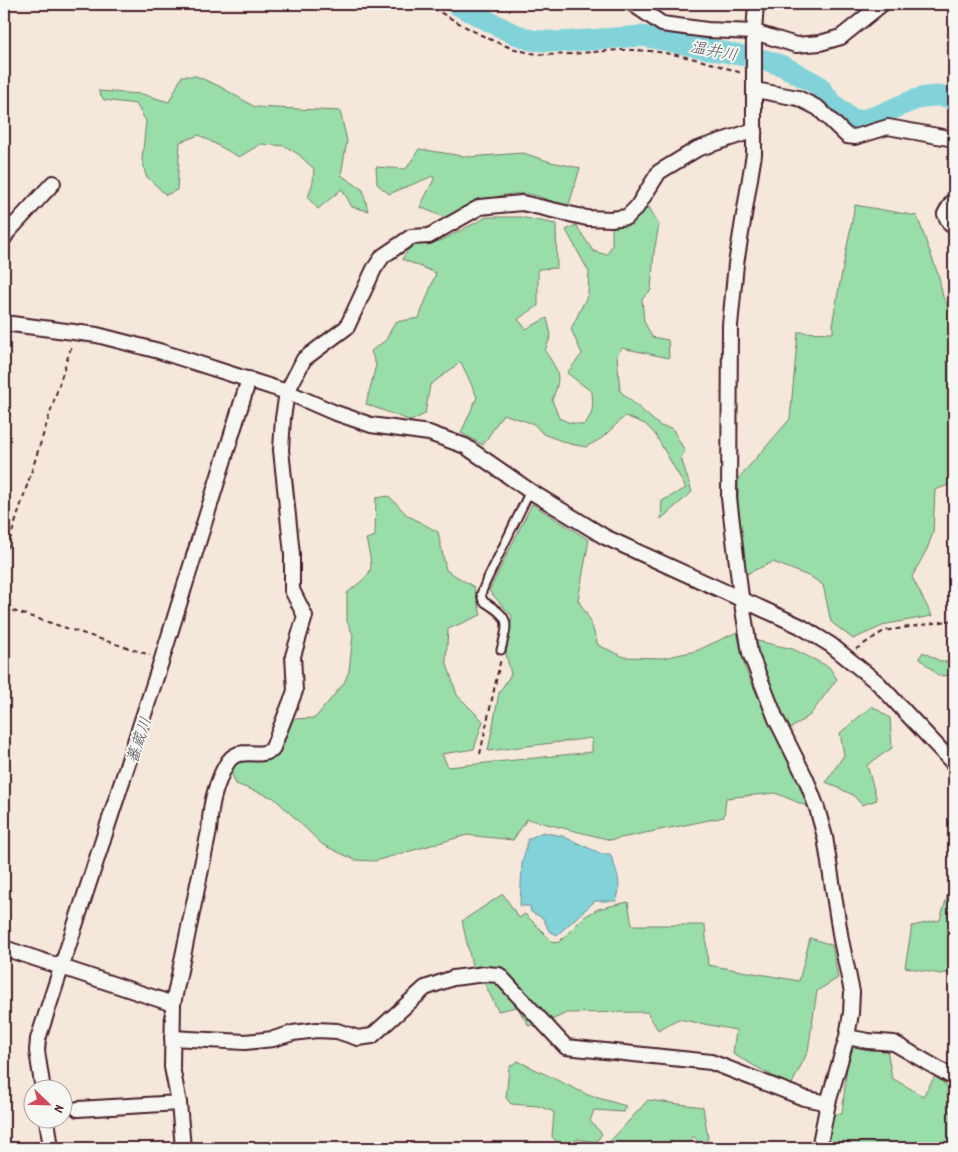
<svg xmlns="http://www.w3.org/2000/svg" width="958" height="1152" viewBox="0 0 958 1152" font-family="Dekko,'Klee One',sans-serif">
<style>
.green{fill:#99dda9;stroke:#727e6a}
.water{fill:#82d3d9;stroke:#6c8b93}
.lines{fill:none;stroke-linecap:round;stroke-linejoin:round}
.river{stroke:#82d3d9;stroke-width:21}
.lane-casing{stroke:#4a1f2b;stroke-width:11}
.street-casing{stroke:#4a1f2b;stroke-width:18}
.path{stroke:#4a1f2b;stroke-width:2;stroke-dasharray:5 4;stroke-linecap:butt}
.lane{stroke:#f6f6f2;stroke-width:7}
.street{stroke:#f6f6f2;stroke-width:14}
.labels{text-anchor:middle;stroke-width:4;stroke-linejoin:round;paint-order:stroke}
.water-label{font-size:16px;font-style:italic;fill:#5b555f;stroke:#f6f6f2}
</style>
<rect width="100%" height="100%" fill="#f5e7da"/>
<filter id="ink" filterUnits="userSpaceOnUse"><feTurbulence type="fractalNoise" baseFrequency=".02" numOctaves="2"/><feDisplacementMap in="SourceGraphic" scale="10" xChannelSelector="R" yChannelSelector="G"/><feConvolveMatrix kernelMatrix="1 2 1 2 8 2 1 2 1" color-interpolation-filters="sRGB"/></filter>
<g filter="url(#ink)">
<!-- green -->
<g class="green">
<polygon points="182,76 196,76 219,86 255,107 340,111 347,141 341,175 363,190 368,211 352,207 342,189 318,209 308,198 313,182 314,169 298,154 285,146 261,144 239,157 199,135 180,142 177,190 166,195 146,176 142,159 146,121 136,104 104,100 98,91 142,94 169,102"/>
<path d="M419,149L469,157L523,153L551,162L580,168L568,208C556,203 541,196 528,194C498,191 471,206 446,218L420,207L434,179L433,176L389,194L377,184L376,167L406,169Z"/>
<polygon points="855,205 917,216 939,277 943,297 954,317 954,483 935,490 933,533 927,549 912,577 932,616 887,624 853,639 831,622 823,585 811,577 773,562 746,574 738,519 738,479 790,419 798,332 833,333 833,319"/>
<path d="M649,207L659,225L654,252L651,290L642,299L644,321L652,337L668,340L669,358L622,348L617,355L620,391L660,426L672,428L685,451L681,458L692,492L661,519L662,501L686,488L655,434L645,424L625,416L602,438L586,447L570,444L543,434L534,424L503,414L483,445L461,433L477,397L461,362L430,385L425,414L411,421L366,404L376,365L371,351L386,340L395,322L419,318L436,273L402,259L413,243L440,241L487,217H520L556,224L557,268L538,269V306L518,319L526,329L547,318L551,335L545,351C559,372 562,376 552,400L559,418L568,422L583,425C594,415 593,406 592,392L567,373L582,354L571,329L588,294L589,272L566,230L576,225L593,251L607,255L612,245V226L632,221Z"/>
<path d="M389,496L407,515L438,532L446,570L474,587L481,615L448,629L446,661L457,695L483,721L474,749L442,754L448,767L592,752V738L488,751L499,693L511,674L506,654L512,616L489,591L532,504L589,540L578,600L590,620L598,645L624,657L663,658L696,651L737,632L745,668L766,715L805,786L809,807L775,793L726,798L724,817L611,840L527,819L513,840L467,835L375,861L355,860L323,845L274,798L236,784L229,767L243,760H265L277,753L293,719L315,718L344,683L349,671L353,635L347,621V593C375,570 374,574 366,539L375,536L376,498Z"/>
<polygon points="753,640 793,649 829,667 837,679 810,715 787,731 759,668"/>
<polygon points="923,652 940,661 954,663 954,675 939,676 919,658"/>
<polygon points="872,706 890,718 892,748 867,765 877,800 862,805 853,795 826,782 844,755 840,733"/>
<polygon points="950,887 954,888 954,972 940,974 905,967 912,926 940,920"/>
<polygon points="503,894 519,918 525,914 554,943 559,942 584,917 598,909 628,902 632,925 705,925 708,965 799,981 810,938 832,945 838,978 817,991 808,1051 791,1086 733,1054 736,1030 678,1019 658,1030 647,1012 567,1013 547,1022 500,971 473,970 462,921"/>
<polygon points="498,977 539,1022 529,1026 517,1007 498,1011 483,980"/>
<polygon points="853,1044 887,1049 892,1078 923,1096 935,1076 954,1092 954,1148 824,1148 831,1114 842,1114 847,1066"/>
<polygon points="518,1061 588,1095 626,1106 623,1112 594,1110 590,1121 602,1134 596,1142 577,1139 569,1148 563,1148 552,1137 554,1112 538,1106 511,1104 506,1098 509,1067"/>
<polygon points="648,1100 703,1107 708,1138 704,1148 693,1136 688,1148 604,1148"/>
</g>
<!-- water -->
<path class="water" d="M543,832L562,836L602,854H610C616,869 623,885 616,901H595L557,935L549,931L543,918L531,912L530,906H520L522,864L528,839Z"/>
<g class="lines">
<!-- river -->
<path class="river" d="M455,4L510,32L531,40L560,42L642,36L765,60L783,66L818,85L831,102L853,121C890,119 916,86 954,99"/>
<defs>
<path id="lane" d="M501,650C509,620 510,618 483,601L481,594L485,584L530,491"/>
<g id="street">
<polyline points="633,4 662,24 707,30 754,32 796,45 820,43 841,37 882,4"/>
<polyline points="756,4 754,32 754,154 736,264 730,325 729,498 741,597 750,653 776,719 806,779 817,808 825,837 841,940 852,992 851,1013 847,1037 828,1103 819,1148"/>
<polyline points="755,90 798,98 818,108 847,136 855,137 888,127 954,139"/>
<polyline points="954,199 945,214 950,224 954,227"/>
<polyline points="4,238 7,233 53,183"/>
<polyline points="4,323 97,335 159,351 287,392 333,412 371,425 429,433 465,446 530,491 605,537 800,626 831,645 878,683 954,764"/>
<polyline points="4,948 173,1004"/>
<polyline points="847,1037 868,1041 894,1043 954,1078"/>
<polyline points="172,1038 245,1042 273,1039 293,1033 317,1030 337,1031 358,1038 372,1036 425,988 453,978 485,974 499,975 566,1047 711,1062 804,1098 828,1103"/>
<polyline points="43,1090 37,1051 38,1039 162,659 249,379"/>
<polyline points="78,1109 179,1103"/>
<polyline points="47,1120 51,1148"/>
<path d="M183,1148L179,1103L172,1067L173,1004L209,831C210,822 210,813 212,804C214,793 224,761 234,756C246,749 258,758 272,750L295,691L293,656L305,616L292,590V554L281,450L283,418L287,392L304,359L347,327L374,269L383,256L411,237L429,236L480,207L522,203L587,218L611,219L627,217L637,207L659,172L697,149L755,130"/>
</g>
</defs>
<!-- lane casing -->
<use href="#lane" class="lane-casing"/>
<!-- street casing -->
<use href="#street" class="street-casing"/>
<!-- path -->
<g class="path">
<path d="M425,4C459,22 493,46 531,53C562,58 595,50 626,50C660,49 709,61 741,73"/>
<polyline points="4,558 72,344"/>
<polyline points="4,608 150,655"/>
<polyline points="856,649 884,631 954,620"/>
<polyline points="480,754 501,658"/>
</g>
<!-- lane -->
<use href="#lane" class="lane"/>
<!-- street -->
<use href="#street" class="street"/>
</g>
</g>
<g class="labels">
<!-- water labels -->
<g class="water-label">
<text transform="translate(714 50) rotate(11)" y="6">温井川</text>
<text transform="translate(138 740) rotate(-72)" y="6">蕃蔵川</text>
</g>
</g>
<!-- margin -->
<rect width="958" height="1152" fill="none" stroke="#f6f6f2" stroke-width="20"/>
<rect x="10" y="10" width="938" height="1132" fill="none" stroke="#4a1f2b" stroke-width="2" filter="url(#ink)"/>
<!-- north arrow -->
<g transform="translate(48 1104) rotate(113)"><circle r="24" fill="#f6f6f2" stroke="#b1a0a2"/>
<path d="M0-4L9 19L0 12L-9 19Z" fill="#d1495b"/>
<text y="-8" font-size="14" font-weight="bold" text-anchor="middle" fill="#4a1f2b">N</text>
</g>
</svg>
